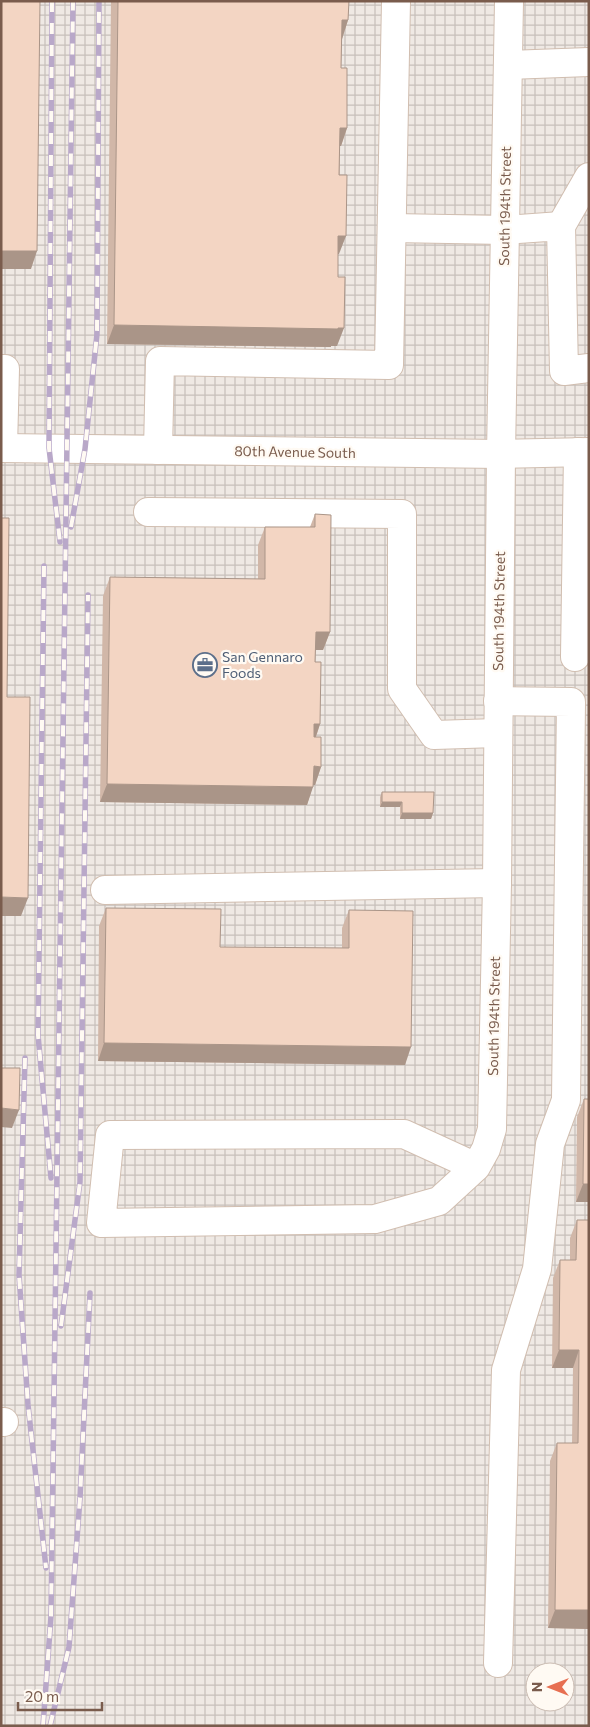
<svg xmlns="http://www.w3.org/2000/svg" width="590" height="1727" viewBox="0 0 590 1727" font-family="Commissioner,sans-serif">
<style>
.industrial{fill:url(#industrial-grid);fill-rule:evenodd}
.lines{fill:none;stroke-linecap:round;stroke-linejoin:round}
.minor-casing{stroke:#d1beb0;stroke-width:30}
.minor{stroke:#fff;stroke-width:28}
.rail-casing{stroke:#b9a8c9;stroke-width:5.5}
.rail{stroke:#fffaf3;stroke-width:4;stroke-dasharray:11;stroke-linecap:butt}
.wall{fill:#d1b7a8}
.shaded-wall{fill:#aa9588}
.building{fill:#f3d5c3;stroke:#aa9588}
.labels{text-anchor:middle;stroke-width:4.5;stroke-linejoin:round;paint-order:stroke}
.street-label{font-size:14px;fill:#7a5c4d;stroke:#fffaf3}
.service-label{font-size:14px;fill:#4e5e75;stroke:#fffaf3;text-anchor:start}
</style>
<defs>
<pattern id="industrial-grid" width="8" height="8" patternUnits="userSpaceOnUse" patternTransform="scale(1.25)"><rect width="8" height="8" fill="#efe9e4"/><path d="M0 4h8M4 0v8" fill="none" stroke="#c7c0bb"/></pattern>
</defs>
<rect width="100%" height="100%" fill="#fdf6ec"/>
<!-- industrial -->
<path class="industrial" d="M1,1H589V1726H1ZM535,1672H565V1702H535Z"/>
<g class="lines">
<defs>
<g id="minor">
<polyline points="508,65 589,62"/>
<polyline points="561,226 589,177"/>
<polyline points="392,228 505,230 561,226 564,371 589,368"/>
<polyline points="1,369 5,369 3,448"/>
<polyline points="1,448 501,454 589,452"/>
<polyline points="158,450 160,361 389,365 396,1"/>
<polyline points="148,512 402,514 402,689 434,735 497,733"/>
<polyline points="575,657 578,452"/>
<polyline points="498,701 571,702 566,1100 550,1144 537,1269 506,1370 498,1663"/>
<polyline points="105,890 497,883"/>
<polyline points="476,1167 404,1134 110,1135 101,1223 375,1219 439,1201 476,1167 486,1149 492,1129 497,883 501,454 509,1"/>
<polyline points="1,1422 4,1422"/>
</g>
</defs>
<!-- minor casing -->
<use href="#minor" class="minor-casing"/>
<!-- minor -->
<use href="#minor" class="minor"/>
<defs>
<g id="rail">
<polyline points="52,1 49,448 60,542"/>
<polyline points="71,527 85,449 97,334 99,1"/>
<polyline points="44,566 38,1035 51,1178"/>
<polyline points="25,1058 19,1275 28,1405 46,1568"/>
<polyline points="61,1326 80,1182 88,595"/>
<polyline points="43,1726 51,1616 73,1"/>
<polyline points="50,1726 69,1647 80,1498 90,1293"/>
</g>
</defs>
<!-- rail casing -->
<use href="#rail" class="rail-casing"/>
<!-- rail -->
<use href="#rail" class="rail"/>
</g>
<!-- wall -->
<g class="wall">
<polygon points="111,1 349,1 348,20 342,39 341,68 347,128 341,146 340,146 339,254 338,254 337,346 331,346 331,347 107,344"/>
<polygon points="315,514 330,632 323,650 315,650 315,662 320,724 316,737 321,767 315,785 313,785 307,805 100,802 103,596 110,577 258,579 258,545 265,527 310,527"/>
<polygon points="382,792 433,813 431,819 400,819 400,807 380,807 380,797"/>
<polygon points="106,908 220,947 342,948 342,928 349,910 405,1065 98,1061 99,926"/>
<polygon points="584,1099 589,1099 589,1202 576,1202 577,1117"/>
<polygon points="577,1220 589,1629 548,1628 550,1461 557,1443 572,1443 573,1368 552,1368 553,1278 560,1260 570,1260 570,1238"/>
</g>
<!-- shaded-wall -->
<g class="shaded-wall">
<polygon points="342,20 348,20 342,39"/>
<polygon points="340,128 347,128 341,146 333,146"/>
<polygon points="338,236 346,236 339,254 332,254"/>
<polygon points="1,251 37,251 31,269 1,269"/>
<polygon points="114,325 338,328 344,328 337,346 331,346 331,347 107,344"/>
<polygon points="316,632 330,632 323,650 309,650"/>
<polygon points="314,724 320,724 314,742"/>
<polygon points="314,766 321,767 315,785 307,785"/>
<polygon points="107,784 313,787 307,805 100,802"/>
<polygon points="382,802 402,802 400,807 380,807"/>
<polygon points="402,813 433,813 431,819 400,819"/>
<polygon points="1,897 28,898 21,916 1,916"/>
<polygon points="104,1043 411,1047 405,1065 98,1061"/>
<polygon points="1,1108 19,1110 12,1128 1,1127"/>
<polygon points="583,1184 589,1184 589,1202 576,1202"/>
<polygon points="559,1350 579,1350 573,1368 552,1368"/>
<polygon points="555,1610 589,1610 589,1629 548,1628"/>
</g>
<!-- building -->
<g class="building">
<polygon points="1,1 40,1 37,251 1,251"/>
<polygon points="118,1 349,1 348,20 342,20 341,68 347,68 347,128 340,128 339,175 347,175 346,236 338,236 338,277 345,277 344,328 338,328 338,329 114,325"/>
<polygon points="315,514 331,515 330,632 316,632 315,662 321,662 320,724 314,724 314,737 321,737 321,767 314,766 313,787 107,784 110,577 265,579 265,527 315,527"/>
<polygon points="1,518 9,518 7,697 30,697 28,898 1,897"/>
<polygon points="382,792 434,792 433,813 402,813 402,802 382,802"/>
<polygon points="106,908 221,909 220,947 349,948 349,910 413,911 411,1047 104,1043"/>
<polygon points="1,1068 20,1068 19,1110 1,1108"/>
<polygon points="584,1099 589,1099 589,1184 583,1184"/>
<polygon points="577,1220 589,1220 589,1610 555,1610 557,1443 578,1443 579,1350 559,1350 560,1260 576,1260"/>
</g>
<!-- icons -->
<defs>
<symbol id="office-ring" viewBox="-11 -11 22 22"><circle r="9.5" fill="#fffaf3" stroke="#5c6f8a" stroke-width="1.5"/><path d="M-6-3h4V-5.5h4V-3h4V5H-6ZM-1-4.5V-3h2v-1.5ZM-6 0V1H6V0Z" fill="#5c6f8a"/></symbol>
</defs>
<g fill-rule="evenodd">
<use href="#office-ring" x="191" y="651" width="28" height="28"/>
</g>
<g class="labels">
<!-- street labels -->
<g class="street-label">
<text transform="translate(505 206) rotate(-89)" y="5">South 194th Street</text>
<text transform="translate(295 452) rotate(1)" y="5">80th Avenue South</text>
<text transform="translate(499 611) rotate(-89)" y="5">South 194th Street</text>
<text transform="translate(494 1016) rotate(-89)" y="5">South 194th Street</text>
</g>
<!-- service labels -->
<g class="service-label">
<text x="222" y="662">San Gennaro<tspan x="222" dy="16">Foods</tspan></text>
</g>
</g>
<!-- border -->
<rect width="590" height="1727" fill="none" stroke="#7a5c4d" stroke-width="5"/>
<!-- north arrow -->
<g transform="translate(550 1687) rotate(270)"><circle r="24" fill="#fffaf3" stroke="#cabbb1"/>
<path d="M0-4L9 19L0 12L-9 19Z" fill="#e76f51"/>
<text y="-8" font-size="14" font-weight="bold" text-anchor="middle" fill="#7a5c4d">N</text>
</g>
<!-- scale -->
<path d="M18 1702v8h84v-8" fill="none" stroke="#7a5c4d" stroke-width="2.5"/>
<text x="25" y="1702" font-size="15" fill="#7a5c4d" stroke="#fffaf3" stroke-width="4" paint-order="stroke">20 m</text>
</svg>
